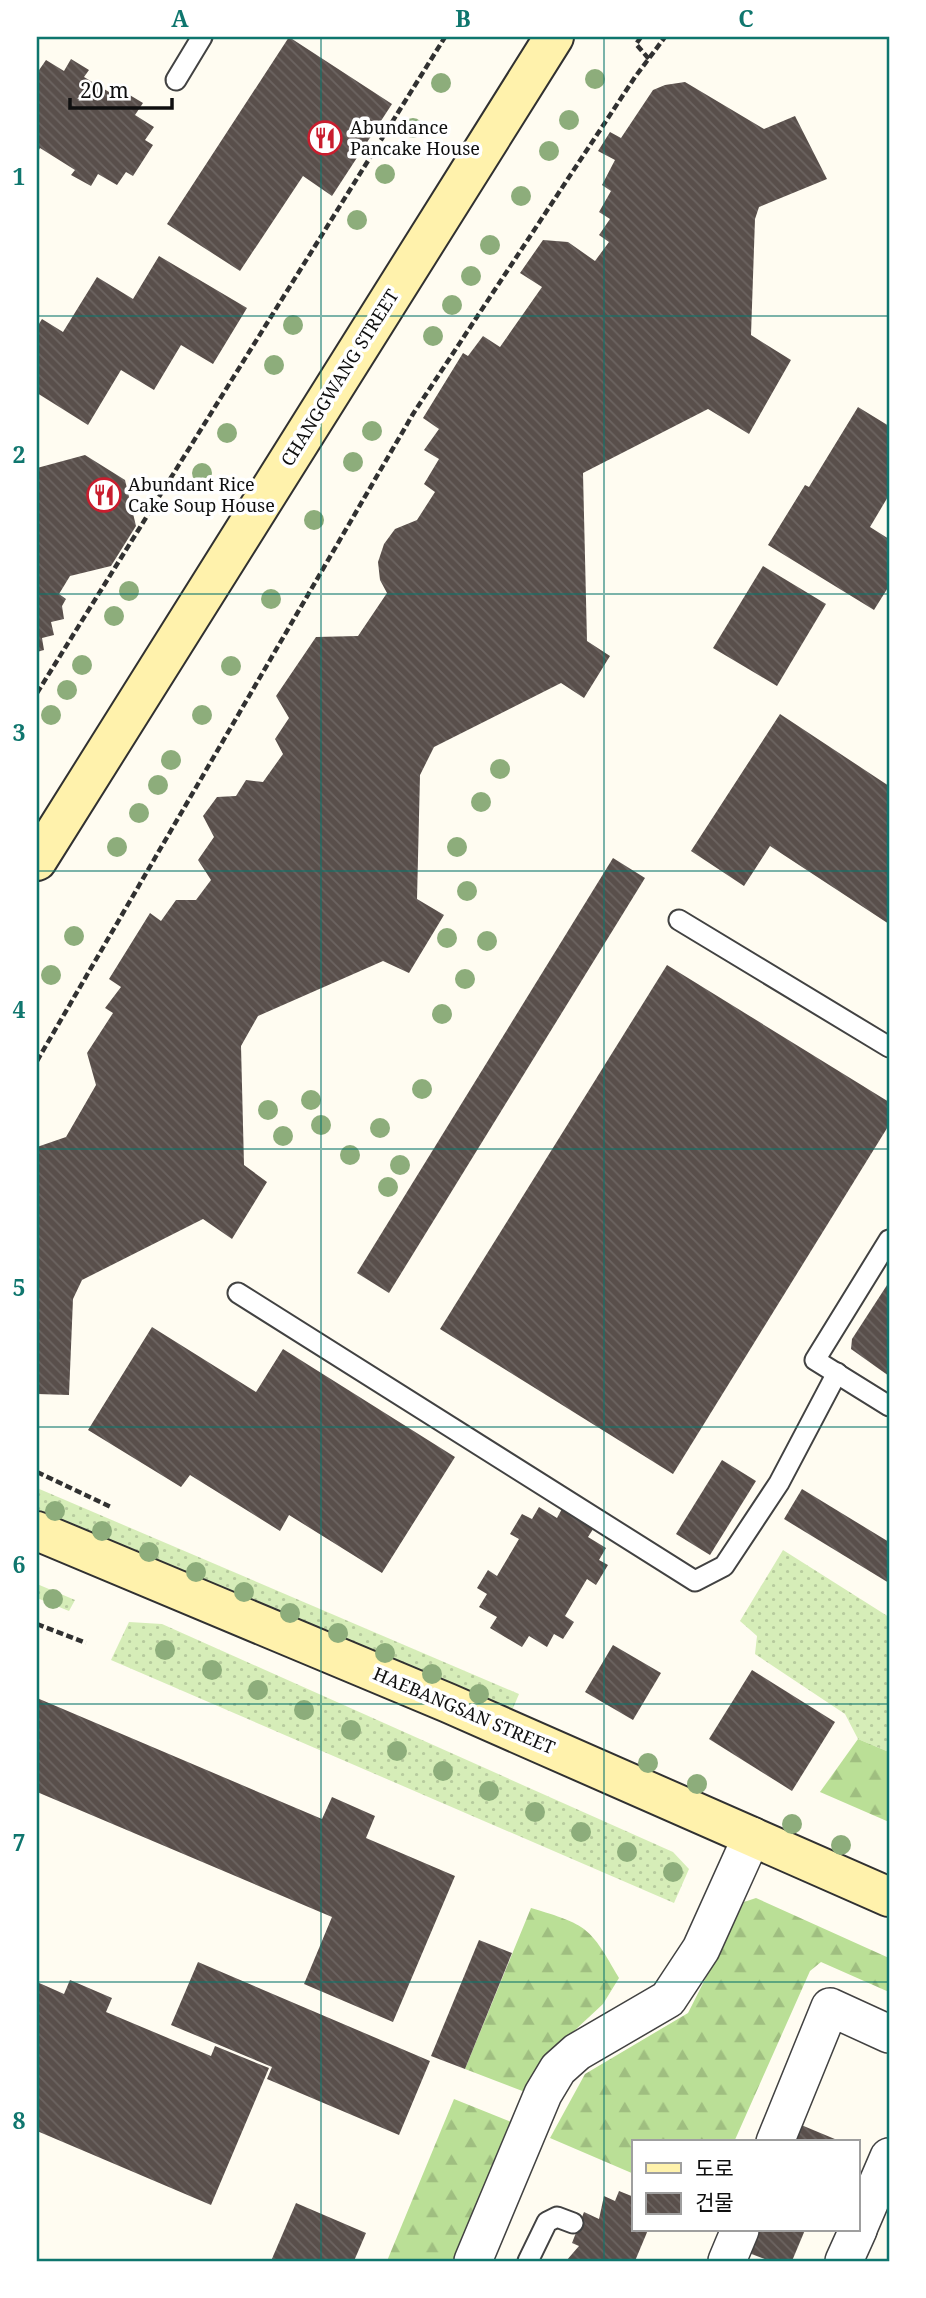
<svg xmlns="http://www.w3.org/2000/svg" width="926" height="2298" viewBox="0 0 926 2298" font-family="'Noto Serif','Noto Sans KR',serif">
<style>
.grass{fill:url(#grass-dots)}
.forest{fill:url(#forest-firs)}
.building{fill:url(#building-back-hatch)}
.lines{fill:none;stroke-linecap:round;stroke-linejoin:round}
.lane-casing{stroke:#424242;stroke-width:23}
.street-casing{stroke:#424242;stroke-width:40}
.secondary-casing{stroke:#313131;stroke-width:42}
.path{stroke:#313131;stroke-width:4.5;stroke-dasharray:7 3.5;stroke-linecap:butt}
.lane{stroke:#fff;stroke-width:19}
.street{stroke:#fff;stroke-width:37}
.secondary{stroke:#fff2ac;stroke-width:38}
.tree{fill:#8dad7b}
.grid{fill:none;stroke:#0f766e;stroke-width:2;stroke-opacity:0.55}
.labels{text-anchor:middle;stroke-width:7;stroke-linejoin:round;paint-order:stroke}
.poi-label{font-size:18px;fill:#0f0f0f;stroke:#fff;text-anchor:start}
.street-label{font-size:18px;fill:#0f0f0f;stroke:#fff}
.neatline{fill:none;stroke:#0f766e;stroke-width:2.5}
.grid-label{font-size:23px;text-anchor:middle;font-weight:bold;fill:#0f766e}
</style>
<defs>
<pattern id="grass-dots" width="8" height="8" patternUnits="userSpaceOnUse" patternTransform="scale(1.75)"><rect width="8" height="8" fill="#d6edb8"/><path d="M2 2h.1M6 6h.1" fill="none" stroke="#b6ca9d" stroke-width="1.8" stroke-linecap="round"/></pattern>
<pattern id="forest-firs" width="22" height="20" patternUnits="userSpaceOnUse" patternTransform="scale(1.75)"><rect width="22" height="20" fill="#badf96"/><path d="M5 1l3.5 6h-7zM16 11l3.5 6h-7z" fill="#9fbe80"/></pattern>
<pattern id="building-back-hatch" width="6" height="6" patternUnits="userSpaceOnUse" patternTransform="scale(1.75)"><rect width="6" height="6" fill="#594f4b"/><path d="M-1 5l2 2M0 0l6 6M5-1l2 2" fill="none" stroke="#6c6461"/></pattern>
</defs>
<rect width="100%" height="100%" fill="#fffcf1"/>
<!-- grass -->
<g class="grass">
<polygon points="37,1488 519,1694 511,1713 37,1509"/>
<polygon points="783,1550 889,1617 889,1752 858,1739 845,1714 755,1654 757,1636 740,1621"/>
<polygon points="37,1584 75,1600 69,1611 37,1598"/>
<polygon points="129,1622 162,1624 673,1852 689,1869 674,1903 111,1660"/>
</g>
<!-- forest -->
<g class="forest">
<polygon points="858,1739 889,1752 889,1822 820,1792"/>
<polygon points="756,1898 889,1958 889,1992 821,1962 810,1971 734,2142 634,2142 634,2174 550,2138 585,2074 688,2013 744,1902"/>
<path d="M531,1908C588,1925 590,1927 619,1978L603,2004L574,2031L525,2092L465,2069Z"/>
<polygon points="454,2099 511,2122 453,2261 387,2261"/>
</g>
<!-- building -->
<g class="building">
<polygon points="289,37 392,104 332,196 303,176 240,271 167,224"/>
<polygon points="71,59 89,70 84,77 119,98 123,91 143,103 135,115 154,127 145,140 153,145 133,176 126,172 117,185 98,174 91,186 71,175 75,170 40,148 37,153 37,73 46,60 64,71"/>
<polygon points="685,82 764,129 795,116 827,179 759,207 755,219 751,335 791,360 749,434 708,409 583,473 587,641 610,656 584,698 561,683 434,747 420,775 417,899 444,915 409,973 383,961 258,1016 241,1046 244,1165 267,1182 232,1239 203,1219 82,1280 73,1299 69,1395 37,1394 37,1147 66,1137 96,1085 87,1053 113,1013 105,1008 121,987 109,979 150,913 161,921 176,900 196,900 211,880 198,860 214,837 203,816 217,797 236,796 246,780 263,782 283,754 275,739 289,718 276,696 316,637 358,636 387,593 380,580 378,562 384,544 395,529 417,520 435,492 424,484 439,459 424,450 439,429 423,418 463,353 468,356 483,336 500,347 542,287 520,273 543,240 568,242 595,261 609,242 599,235 610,219 599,212 611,191 602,185 615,160 598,151 610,132 621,138 653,90 665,85"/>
<polygon points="159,256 247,308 213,364 181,345 154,390 121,370 88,425 37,393 37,327 42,319 63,332 97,277 133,299"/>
<polygon points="858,407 889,426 889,495 870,527 889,539 889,586 874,610 768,545 805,485 809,487"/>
<polygon points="85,455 125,480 136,526 111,566 70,576 59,594 66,599 62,606 64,619 51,622 54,635 42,638 44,650 37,652 37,468"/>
<polygon points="763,566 826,604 777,686 713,648"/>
<polygon points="780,714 889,786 889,924 770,846 744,886 691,851"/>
<polygon points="613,858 645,878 389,1293 357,1273"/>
<polygon points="667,965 889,1102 889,1125 673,1474 440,1329"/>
<polygon points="889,1282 889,1376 851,1349 852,1339"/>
<polygon points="152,1327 256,1392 283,1349 455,1457 382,1573 289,1515 280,1531 190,1475 181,1487 88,1430"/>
<polygon points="722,1460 756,1481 710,1555 676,1534"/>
<polygon points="802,1489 889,1542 889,1583 784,1519"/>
<polygon points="539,1507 557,1518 563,1507 595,1526 588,1537 606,1548 599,1560 608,1565 596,1585 587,1579 565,1616 574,1622 563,1639 554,1634 547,1647 529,1636 522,1647 490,1628 497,1617 479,1607 487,1594 477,1588 488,1570 497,1576 519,1539 510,1534 522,1514 532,1519"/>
<polygon points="613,1645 661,1673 633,1720 585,1692"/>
<polygon points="752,1670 835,1722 792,1791 709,1739"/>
<polygon points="37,1698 322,1819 332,1797 375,1816 366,1838 455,1876 393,2022 304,1984 332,1917 37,1792"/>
<polygon points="479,1940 512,1953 465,2069 431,2056"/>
<polygon points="198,1962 430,2061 399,2135 267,2079 272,2067 171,2025"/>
<polygon points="70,1980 112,1998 106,2012 211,2056 215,2046 269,2068 211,2205 37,2131 37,1982 64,1994"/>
<polygon points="794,2122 842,2142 786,2142"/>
<polygon points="619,2191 634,2197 634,2230 648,2230 635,2261 566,2261 579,2246 572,2243 584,2212 599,2219 604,2196 615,2201"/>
<polygon points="296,2203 366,2233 354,2261 271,2261"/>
<polygon points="750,2230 805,2230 792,2261 770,2261 741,2250"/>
</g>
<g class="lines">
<defs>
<g id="lane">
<polyline points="176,80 202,37"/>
<polyline points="679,920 889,1047"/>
<polyline points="889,1240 815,1360 889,1406"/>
<polyline points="238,1293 695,1581 724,1566 779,1483 837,1373"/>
<polyline points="528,2261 547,2222 557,2217 573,2223"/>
</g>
<g id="street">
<polyline points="775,2142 830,2007 889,2034"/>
<polyline points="858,2229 889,2157"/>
<polyline points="473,2261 543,2094 558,2069 577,2052 668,1999 701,1949 752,1836"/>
<polyline points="727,2261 740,2230"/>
<polyline points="844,2261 858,2230"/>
</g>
<g id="secondary">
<polyline points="37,861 554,37"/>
<polyline points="37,1531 448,1703 889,1897"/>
</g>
</defs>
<!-- lane casing -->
<use href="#lane" class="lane-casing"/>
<!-- street casing -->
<use href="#street" class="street-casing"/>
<!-- secondary casing -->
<use href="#secondary" class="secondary-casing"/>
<!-- path -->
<g class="path">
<polyline points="641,37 636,44 649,59"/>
<polyline points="37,693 445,37"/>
<polyline points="37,1061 413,414 635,77 665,37"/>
<polyline points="37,1472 111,1507"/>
<polyline points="37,1624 86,1643"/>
</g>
<!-- lane -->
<use href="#lane" class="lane"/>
<!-- street -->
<use href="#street" class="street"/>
<!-- secondary -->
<use href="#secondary" class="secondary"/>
</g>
<!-- trees -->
<g class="tree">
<circle cx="595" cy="79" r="10"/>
<circle cx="441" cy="83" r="10"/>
<circle cx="569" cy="120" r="10"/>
<circle cx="413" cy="128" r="10"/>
<circle cx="549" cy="151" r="10"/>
<circle cx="385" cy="174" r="10"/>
<circle cx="521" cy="196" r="10"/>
<circle cx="357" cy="220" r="10"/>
<circle cx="490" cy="245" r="10"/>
<circle cx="471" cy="276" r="10"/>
<circle cx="452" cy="305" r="10"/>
<circle cx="293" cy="325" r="10"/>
<circle cx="433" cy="336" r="10"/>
<circle cx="274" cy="365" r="10"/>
<circle cx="372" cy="431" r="10"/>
<circle cx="227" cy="433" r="10"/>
<circle cx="353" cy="462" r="10"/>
<circle cx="202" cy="473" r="10"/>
<circle cx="314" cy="520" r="10"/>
<circle cx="129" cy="591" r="10"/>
<circle cx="271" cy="599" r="10"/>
<circle cx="114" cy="616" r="10"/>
<circle cx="82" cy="665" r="10"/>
<circle cx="231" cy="666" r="10"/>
<circle cx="67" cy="690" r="10"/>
<circle cx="51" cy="715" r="10"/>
<circle cx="202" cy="715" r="10"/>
<circle cx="171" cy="760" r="10"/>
<circle cx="500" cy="769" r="10"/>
<circle cx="158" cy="785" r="10"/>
<circle cx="481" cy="802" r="10"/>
<circle cx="139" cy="813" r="10"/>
<circle cx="117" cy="847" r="10"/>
<circle cx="457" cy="847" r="10"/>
<circle cx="467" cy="891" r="10"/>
<circle cx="74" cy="936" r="10"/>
<circle cx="447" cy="938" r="10"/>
<circle cx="487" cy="941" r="10"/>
<circle cx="51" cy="975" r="10"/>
<circle cx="465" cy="979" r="10"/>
<circle cx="442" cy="1014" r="10"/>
<circle cx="422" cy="1089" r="10"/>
<circle cx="311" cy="1100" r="10"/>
<circle cx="268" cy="1110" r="10"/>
<circle cx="321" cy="1125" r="10"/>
<circle cx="380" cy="1128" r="10"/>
<circle cx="283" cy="1136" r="10"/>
<circle cx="350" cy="1155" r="10"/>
<circle cx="400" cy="1165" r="10"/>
<circle cx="388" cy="1187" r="10"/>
<circle cx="55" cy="1511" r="10"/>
<circle cx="102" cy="1531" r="10"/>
<circle cx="149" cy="1552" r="10"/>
<circle cx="196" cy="1572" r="10"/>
<circle cx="244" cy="1592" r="10"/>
<circle cx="53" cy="1599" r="10"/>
<circle cx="290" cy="1613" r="10"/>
<circle cx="338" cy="1633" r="10"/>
<circle cx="165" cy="1650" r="10"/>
<circle cx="385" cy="1653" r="10"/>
<circle cx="212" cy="1670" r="10"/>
<circle cx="432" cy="1674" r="10"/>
<circle cx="258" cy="1690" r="10"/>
<circle cx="479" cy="1694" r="10"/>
<circle cx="304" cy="1710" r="10"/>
<circle cx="351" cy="1730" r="10"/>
<circle cx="397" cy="1751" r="10"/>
<circle cx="648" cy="1763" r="10"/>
<circle cx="443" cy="1771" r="10"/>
<circle cx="697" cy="1784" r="10"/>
<circle cx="489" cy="1791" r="10"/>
<circle cx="535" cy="1812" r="10"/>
<circle cx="792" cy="1824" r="10"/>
<circle cx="581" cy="1832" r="10"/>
<circle cx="841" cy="1845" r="10"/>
<circle cx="627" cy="1852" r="10"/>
<circle cx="673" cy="1872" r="10"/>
</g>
<!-- grid -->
<path class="grid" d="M321,37V2261M604,37V2261M37,316H889M37,594H889M37,871H889M37,1149H889M37,1427H889M37,1704H889M37,1982H889"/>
<!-- icons -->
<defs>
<symbol id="restaurant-ring" viewBox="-11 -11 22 22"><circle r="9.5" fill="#fff" stroke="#c91d2e" stroke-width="1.5"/><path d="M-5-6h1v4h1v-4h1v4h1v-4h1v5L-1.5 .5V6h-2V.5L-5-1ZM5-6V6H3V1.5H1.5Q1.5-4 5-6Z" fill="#c91d2e"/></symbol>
</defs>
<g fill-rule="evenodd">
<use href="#restaurant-ring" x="306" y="119" width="38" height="38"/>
<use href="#restaurant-ring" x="85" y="476" width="38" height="38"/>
</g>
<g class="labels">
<!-- poi labels -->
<g class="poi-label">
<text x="350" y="134">Abundance<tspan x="350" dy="21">Pancake House</tspan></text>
<text x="128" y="491">Abundant Rice<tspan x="128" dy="21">Cake Soup House</tspan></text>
</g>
<!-- street labels -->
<g class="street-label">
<text transform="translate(340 378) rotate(-58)" y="6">CHANGGWANG STREET</text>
<text transform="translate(464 1711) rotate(23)" y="6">HAEBANGSAN STREET</text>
</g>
</g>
<!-- border -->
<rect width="926" height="2298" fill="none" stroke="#ffffff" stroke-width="77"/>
<!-- legend -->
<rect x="632" y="2140" width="228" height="91" fill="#ffffff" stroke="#9f9f9f" stroke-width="2"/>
<rect x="646" y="2163" width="35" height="10" fill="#fff2ac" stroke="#9f9f9f" stroke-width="2"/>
<text x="695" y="2176" font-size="21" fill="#0f0f0f">도로</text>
<rect x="646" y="2193" width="35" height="21" fill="url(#building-back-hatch)" stroke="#9f9f9f" stroke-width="2"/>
<text x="695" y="2210" font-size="21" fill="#0f0f0f">건물</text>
<!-- scale -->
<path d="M70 98v10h102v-10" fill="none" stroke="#0f0f0f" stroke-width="3.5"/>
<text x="80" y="98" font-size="21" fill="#0f0f0f" stroke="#ffffff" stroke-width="5" paint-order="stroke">20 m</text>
<rect x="38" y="38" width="850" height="2222" class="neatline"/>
<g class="grid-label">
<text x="180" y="27">A</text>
<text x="463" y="27">B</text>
<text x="746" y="27">C</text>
<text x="19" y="185">1</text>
<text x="19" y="463">2</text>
<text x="19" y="741">3</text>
<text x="19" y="1018">4</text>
<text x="19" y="1296">5</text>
<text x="19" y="1573">6</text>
<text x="19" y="1851">7</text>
<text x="19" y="2129">8</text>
</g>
</svg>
